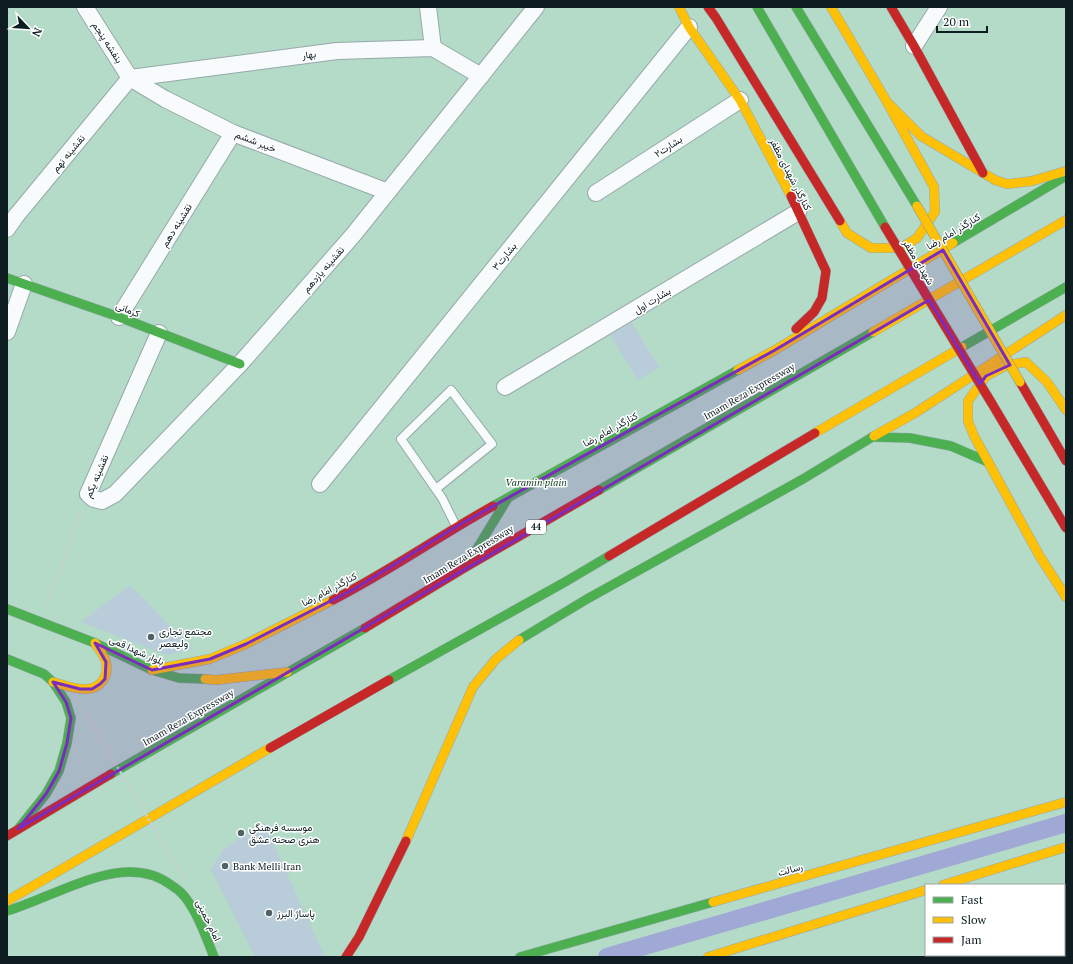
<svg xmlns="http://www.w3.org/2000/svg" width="1073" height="964" viewBox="0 0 1073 964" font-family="'PT Serif',Vazirmatn,serif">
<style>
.green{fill:#b4dbc7;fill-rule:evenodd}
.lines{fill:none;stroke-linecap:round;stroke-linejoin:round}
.canal{stroke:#a0a8d5;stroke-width:18}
.building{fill:#b9ccd9}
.lane-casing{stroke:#97a8ac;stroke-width:10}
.street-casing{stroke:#97a8ac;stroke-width:18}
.fast-casing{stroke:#97a8ac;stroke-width:10}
.slow-casing{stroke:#97a8ac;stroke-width:10}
.jam-casing{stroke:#97a8ac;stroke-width:10}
.path{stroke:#cad1d3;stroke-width:2.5;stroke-dasharray:3 2;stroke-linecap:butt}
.lane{stroke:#f8fbfc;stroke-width:8}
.street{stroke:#f8fbfc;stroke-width:16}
.fast{stroke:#4caf50;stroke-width:9}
.slow{stroke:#ffc107;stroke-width:9}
.jam{stroke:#c62828;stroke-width:9}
.slow-bridge-casing{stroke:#819a9b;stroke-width:10;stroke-linecap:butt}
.jam-bridge-casing{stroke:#819a9b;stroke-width:10;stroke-linecap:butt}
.path-bridge{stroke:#cad1d3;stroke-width:2.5;stroke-dasharray:3 2;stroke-linecap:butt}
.slow-bridge{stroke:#ffc107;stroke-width:9}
.jam-bridge{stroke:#c62828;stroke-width:9}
.marked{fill:#7b2cbf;fill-opacity:0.2;stroke:#7b2cbf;stroke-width:3;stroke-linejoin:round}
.poi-dot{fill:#506267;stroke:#fff;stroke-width:1.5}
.labels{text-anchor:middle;stroke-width:3;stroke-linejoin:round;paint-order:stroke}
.shield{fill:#fff;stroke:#566164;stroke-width:1}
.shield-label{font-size:9px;font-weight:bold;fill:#0d1d21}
.street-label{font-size:10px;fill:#0d1d21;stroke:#fff}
.park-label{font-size:10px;font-style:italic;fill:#0f3d1e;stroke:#fff}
.poi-label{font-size:10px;fill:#0d1d21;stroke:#fff;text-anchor:start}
</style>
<rect width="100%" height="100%" fill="#cde3e9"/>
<!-- green -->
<path class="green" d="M7,7H1066V957H7ZM926,885H1064V955H926Z"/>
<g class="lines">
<!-- canal -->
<polyline class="canal" points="607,957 1066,823"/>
</g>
<!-- building -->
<g class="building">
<polygon points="632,323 659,367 638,380 610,335"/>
<polygon points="130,585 193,649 166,655 81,622"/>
<polygon points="264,823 325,957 255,957 211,870 223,849"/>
</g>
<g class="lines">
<defs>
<polyline id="lane" points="436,489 492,444 451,390 401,439 442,498 456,526"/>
<g id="street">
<polyline points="85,7 130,78 165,99 233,133 388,192"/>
<polyline points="428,7 433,48"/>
<polyline points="914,46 939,7"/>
<polyline points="130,78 337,51 433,48 481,76"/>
<polyline points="596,193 740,100"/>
<polyline points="7,229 16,216 130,78"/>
<polyline points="119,317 233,133"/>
<polyline points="7,332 24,284"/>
<polyline points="159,333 88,494 94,499 102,501 115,494 240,364 354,234 536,7"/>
<polyline points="505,387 798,212"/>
<polyline points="320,484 689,27"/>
</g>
<g id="fast">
<polyline points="757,7 885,227"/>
<polyline points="796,7 917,206"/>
<polyline points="953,243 1066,176"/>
<polyline points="7,278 119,317 240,364"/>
<polyline points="962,347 1066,287"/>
<polyline points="873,437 910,438 951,446 988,462"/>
<polyline points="599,490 873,332"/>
<polyline points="493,506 738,370"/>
<polyline points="467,565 508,498"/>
<polyline points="7,609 95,643 152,670 179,678 205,679"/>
<polyline points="519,640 587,599 803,479 874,436"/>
<polyline points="7,659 44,674 53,682 66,702 71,718 67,743 59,771 46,794 19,828"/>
<polyline points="389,680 565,582 609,556"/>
<polyline points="111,774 365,628"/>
<path d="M7,911C20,907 32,902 44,897C83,882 133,856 171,885C176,888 181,892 185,897C198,914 206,937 214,957"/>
<polyline points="520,957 713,902"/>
</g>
<g id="slow">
<polyline points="679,7 689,27 740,100 791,196"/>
<polyline points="831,7 887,102 921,136 995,180 1007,184 1032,181 1066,171"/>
<polyline points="840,221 847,233 871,248 901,248 917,238 935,212 934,187 887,102"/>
<polyline points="873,332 1066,220"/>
<polyline points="738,370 775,350 953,243"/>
<polyline points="1066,410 1047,382 1026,362 1007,365 986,376 968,401 968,421 974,436 1039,555 1066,597"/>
<polyline points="815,433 962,347"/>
<polyline points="874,436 915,413 1066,315"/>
<polyline points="152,670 210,659 246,644 333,600"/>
<polyline points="205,679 216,680 287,672"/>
<path d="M53,682C64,685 76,690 87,689C101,688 109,676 106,662C104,655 99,649 95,643"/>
<polyline points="406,841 473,687 496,659 519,640"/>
<polyline points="943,885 1066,847"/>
<polyline points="7,901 270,748"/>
<polyline points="713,902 1066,802"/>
<polyline points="708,957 926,890"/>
</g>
<g id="jam">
<polyline points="708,7 716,18 840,221"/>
<polyline points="891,7 914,46 983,173"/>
<polyline points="791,196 826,271 822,298 814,312 796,329"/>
<polyline points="1020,382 1066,461"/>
<polyline points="991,402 1066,528"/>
<polyline points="609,556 815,433"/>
<path d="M333,600C388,572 439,536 493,506"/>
<polyline points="365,628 466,567 599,490"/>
<polyline points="270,748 389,680"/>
<polyline points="7,836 111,774"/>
<polyline points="346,957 359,937 406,841"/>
</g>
</defs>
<!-- lane casing -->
<use href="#lane" class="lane-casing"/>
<!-- street casing -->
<use href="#street" class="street-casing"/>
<!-- fast casing -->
<use href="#fast" class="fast-casing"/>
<!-- slow casing -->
<use href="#slow" class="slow-casing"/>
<!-- jam casing -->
<use href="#jam" class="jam-casing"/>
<!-- path -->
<polyline class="path" points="47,605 82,510"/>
<!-- lane -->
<use href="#lane" class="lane"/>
<!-- street -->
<use href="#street" class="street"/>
<!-- fast -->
<use href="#fast" class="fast"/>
<!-- slow -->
<use href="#slow" class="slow"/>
<!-- jam -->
<use href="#jam" class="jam"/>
<defs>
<polyline id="slow-bridge" points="917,206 1020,382"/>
<polyline id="jam-bridge" points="885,227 991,402"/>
</defs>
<!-- slow-bridge casing -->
<use href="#slow-bridge" class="slow-bridge-casing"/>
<!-- jam-bridge casing -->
<use href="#jam-bridge" class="jam-bridge-casing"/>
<!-- path-bridge -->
<polyline class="path-bridge" points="84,711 186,882"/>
<!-- slow-bridge -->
<use href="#slow-bridge" class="slow-bridge"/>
<!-- jam-bridge -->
<use href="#jam-bridge" class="jam-bridge"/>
</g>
<!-- marked area -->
<path class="marked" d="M943,250L1010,365L986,376L980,384L929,300L18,829L46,794L59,771L67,743L71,718L66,702L53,682L80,689H92L100,684L105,679L106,662L95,643L152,670L210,659L246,644L354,589L457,526L775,350Z"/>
<!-- markers -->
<g class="poi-dot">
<circle cx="151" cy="637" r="4"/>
<circle cx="241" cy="833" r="4"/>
<circle cx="225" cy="866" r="4"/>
<circle cx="269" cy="913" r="4"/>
</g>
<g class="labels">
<!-- shield labels -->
<rect class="shield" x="526" y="520" width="20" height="14" rx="3"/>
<g class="shield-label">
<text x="536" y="530">44</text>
</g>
<!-- street labels -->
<g class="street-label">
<text transform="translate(108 42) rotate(57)" y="4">بنفشه پنجم</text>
<text transform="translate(309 54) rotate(-7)" y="4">بهار</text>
<text transform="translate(256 141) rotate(21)" y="4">خیبر ششم</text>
<text transform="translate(668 146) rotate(-33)" y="4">بشارت۲</text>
<text transform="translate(68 153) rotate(-50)" y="4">نقشینه نهم</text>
<text transform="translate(791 174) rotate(63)" y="4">کنارگذر شهدای مظفر</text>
<text transform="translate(176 225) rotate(-58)" y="4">نقشینه دهم</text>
<text transform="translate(953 231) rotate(-31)" y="4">کنارگذر امام رضا</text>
<text transform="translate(504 256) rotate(-51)" y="4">بشارت۳</text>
<text transform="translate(919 262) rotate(59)" y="4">شهدای مظفر</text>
<text transform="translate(323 269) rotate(-49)" y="4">نقشینه یازدهم</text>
<text transform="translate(652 300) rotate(-31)" y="4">بشارت اول</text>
<text transform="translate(128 309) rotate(22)" y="4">کرمانی</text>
<text transform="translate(749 391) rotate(-30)" y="4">Imam Reza Expressway</text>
<text transform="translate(610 429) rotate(-29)" y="4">کنارگذر امام رضا</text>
<text transform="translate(96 476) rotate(-67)" y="4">نقشینه یکم</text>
<text transform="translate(468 554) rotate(-31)" y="4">Imam Reza Expressway</text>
<text transform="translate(329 589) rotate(-28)" y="4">کنارگذر امام رضا</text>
<text transform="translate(137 650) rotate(24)" y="4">بلوار شهدا قمی</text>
<text transform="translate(188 717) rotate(-30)" y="4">Imam Reza Expressway</text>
<text transform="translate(790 869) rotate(-16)" y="4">رسالت</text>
<text transform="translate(209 920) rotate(64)" y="4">امام خمینی</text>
</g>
<!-- park labels -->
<g class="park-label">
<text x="536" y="486">Varamin plain</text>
</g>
<!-- poi labels -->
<g class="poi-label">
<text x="159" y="635">مجتمع تجاری<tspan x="159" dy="12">ولیعصر</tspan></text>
<text x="249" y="831">موسسه فرهنگی<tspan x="249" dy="12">هنری صحنه عشق</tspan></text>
<text x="233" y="870">Bank Melli Iran</text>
<text x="277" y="917">پاساژ البرز</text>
</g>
</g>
<!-- border -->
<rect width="1073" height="964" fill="none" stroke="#0d1d21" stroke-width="16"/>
<!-- legend -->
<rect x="925" y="884" width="140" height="72" fill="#ffffff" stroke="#9ea5a6"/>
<rect x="933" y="897" width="20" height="6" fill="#4caf50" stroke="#9ea5a6"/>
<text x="961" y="904" font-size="12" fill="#0d1d21">Fast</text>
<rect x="933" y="917" width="20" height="6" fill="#ffc107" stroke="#9ea5a6"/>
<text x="961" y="924" font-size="12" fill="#0d1d21">Slow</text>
<rect x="933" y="937" width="20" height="6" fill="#c62828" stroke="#9ea5a6"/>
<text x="961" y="944" font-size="12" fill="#0d1d21">Jam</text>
<!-- north arrow -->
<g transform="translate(28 28) rotate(115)" stroke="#ffffff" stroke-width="3" paint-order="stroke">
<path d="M0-3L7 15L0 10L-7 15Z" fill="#0d1d21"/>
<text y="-6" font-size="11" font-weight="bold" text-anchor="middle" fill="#0d1d21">N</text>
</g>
<!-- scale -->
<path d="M937 26v6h50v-6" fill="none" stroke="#0d1d21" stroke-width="2"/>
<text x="943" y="26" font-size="12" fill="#0d1d21" stroke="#ffffff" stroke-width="3" paint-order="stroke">20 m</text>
</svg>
